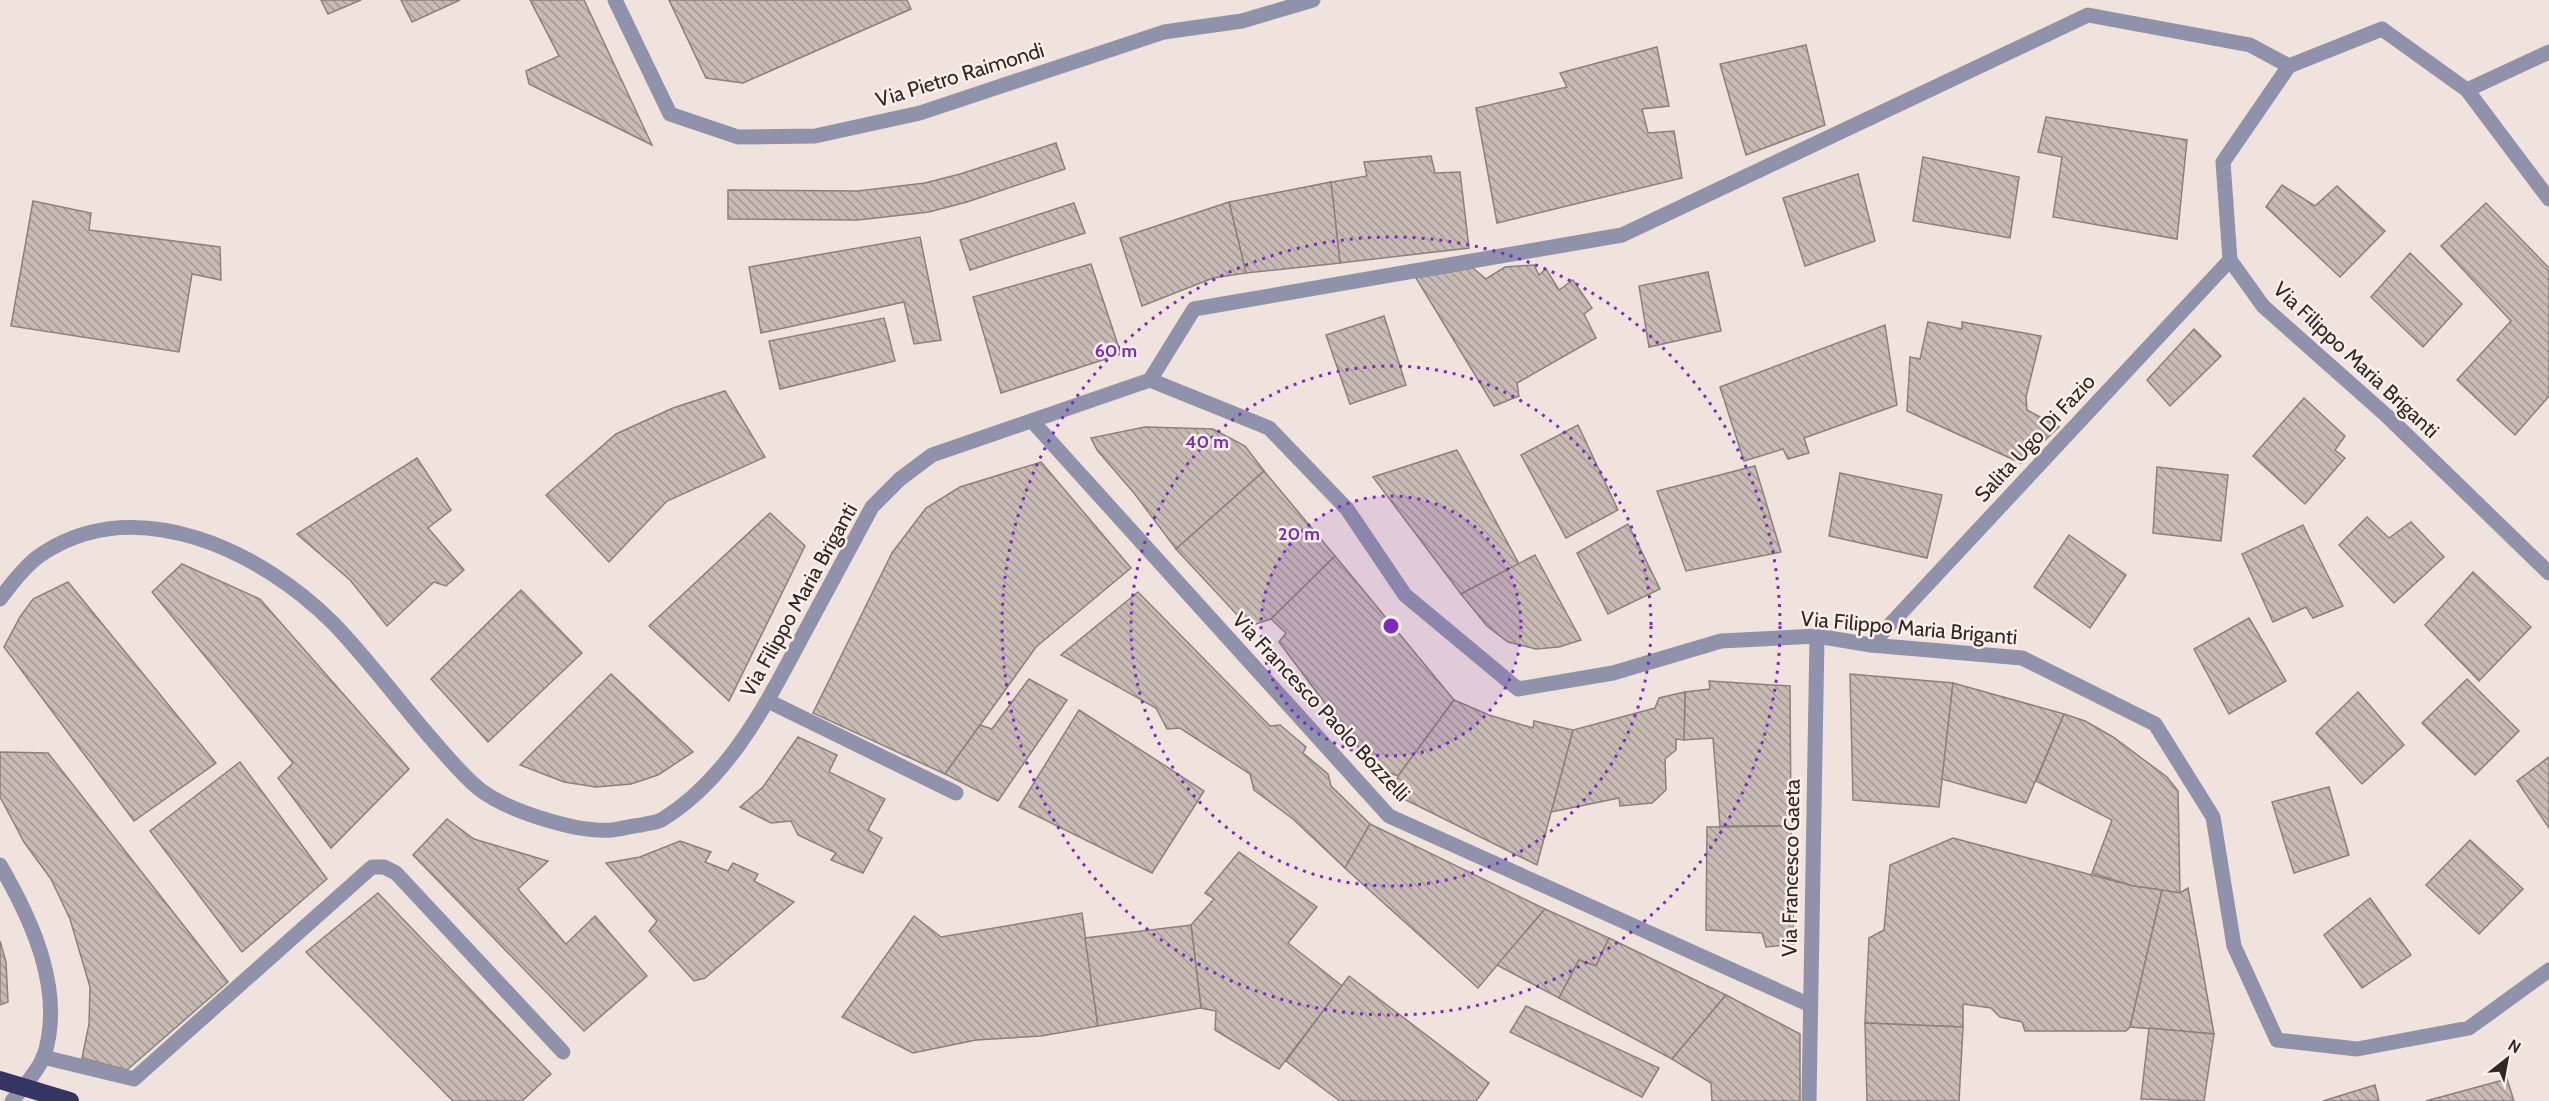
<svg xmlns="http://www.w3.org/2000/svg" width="2549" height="1101" viewBox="0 0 2549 1101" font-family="Cabin,sans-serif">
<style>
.building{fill:url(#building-back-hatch);stroke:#8c807b;stroke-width:1.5}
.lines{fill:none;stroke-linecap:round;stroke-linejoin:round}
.street{stroke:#8f92aa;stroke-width:15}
.highway{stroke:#343563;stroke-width:18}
.ring{fill:none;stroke:#7b2cbf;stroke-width:3;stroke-dasharray:3 6}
.labels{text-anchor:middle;stroke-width:5;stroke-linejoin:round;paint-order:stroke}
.street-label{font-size:21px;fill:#2e2926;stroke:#fdefe9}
.centre{fill:#7b2cbf;stroke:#fdefe9;stroke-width:3}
.ring-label{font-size:18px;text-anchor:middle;font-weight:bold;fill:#7b2cbf;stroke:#fdefe9;stroke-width:5;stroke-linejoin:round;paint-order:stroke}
</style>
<defs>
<pattern id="building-back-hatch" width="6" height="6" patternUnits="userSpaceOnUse" patternTransform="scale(1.5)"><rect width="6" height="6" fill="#c8bbb5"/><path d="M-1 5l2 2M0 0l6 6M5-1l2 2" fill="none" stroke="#a39893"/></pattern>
</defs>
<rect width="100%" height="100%" fill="#f0e2dc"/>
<!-- building -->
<g class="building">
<polygon points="321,0 361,0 328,14"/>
<polygon points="401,0 460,0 412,22"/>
<polygon points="530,0 584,0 652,145 529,84 526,71 559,56"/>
<polygon points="669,0 907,0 911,9 743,83 706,78"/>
<polygon points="1806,45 1825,125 1746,155 1720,64"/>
<polygon points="1657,47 1669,106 1642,109 1648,133 1674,131 1682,178 1497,223 1476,108 1567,87 1560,73"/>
<polygon points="2046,117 2187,140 2177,239 2053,217 2062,157 2038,152"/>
<polygon points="1056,143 1065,169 967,202 929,212 858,220 728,219 728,190 858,191 925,183 960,174"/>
<polygon points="1431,156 1435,173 1460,172 1469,248 1340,263 1331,182 1367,176 1364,162"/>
<polygon points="1923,157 2019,177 2010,238 1913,221"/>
<polygon points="1858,174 1875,241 1805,266 1783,198"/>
<polygon points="1331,182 1340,263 1246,273 1229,202"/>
<polygon points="2282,185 2315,206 2337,186 2385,231 2340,277 2266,207"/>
<polygon points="33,201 91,213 89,230 220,247 221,280 192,274 179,352 11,326"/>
<polygon points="1229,202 1246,273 1213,278 1142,306 1120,238"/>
<polygon points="1074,203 1085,233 970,270 960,240"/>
<polygon points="2486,203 2549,268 2549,396 2515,435 2457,380 2511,321 2441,246"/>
<polygon points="920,237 941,340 914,344 904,302 761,333 749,267"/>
<polygon points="2410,253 2462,304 2423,347 2371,297"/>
<polygon points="1091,264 1121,354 1001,393 973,297"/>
<polygon points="1534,265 1539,275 1546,269 1559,290 1573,280 1592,308 1584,314 1596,338 1517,383 1519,396 1494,406 1416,278 1473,268 1486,279 1505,267"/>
<polygon points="1708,272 1721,331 1649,347 1639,286"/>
<polygon points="1384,316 1406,385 1350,404 1326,335"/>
<polygon points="884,318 895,361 780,389 769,341"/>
<polygon points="1928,322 1962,329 1962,322 2041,336 2026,397 2027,410 2059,427 2021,463 1907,411 1910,357 1920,359"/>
<polygon points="1885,325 1897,405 1804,438 1809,453 1788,459 1783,449 1744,461 1720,387"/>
<polygon points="2194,329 2221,356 2170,406 2147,380"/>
<polygon points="725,391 765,457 667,501 609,562 546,495 616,434 673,408"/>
<polygon points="2304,398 2345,436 2335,450 2345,458 2305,504 2253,456"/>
<polygon points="1578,425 1618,510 1566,538 1521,455"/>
<polygon points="1145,427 1213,429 1245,446 1264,471 1176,549 1134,493 1097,450 1091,438"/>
<polygon points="1457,450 1519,564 1461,594 1373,477"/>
<polygon points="417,458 451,510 428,528 464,570 446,586 434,582 387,626 350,580 297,534"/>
<polygon points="1041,462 1131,568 1036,647 945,774 813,713 892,553 926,508 960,487"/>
<polygon points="1755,466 1781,552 1686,571 1657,491"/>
<polygon points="2157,467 2228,475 2221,541 2153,533"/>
<polygon points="1264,471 1335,556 1271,619 1253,625 1240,618 1176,549"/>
<polygon points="1840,473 1942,495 1927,558 1829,536"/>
<polygon points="770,513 805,546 729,701 649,626"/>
<polygon points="2367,517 2389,538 2411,522 2444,557 2394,603 2339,545"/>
<polygon points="1628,524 1660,589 1608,614 1577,553"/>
<polygon points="2303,525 2343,606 2313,618 2306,607 2273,622 2242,554"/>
<polygon points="2069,535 2126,575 2090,628 2034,587"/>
<polygon points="1535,555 1581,640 1559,647 1536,649 1508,642 1487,626 1461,594"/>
<polygon points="1335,556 1454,700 1398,776 1385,771 1368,750 1358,747 1279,642 1286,633 1271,619"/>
<polygon points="182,564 260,599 409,769 331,848 278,778 293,763 152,592"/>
<polygon points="2473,572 2531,627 2479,681 2425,625"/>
<polygon points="68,582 216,763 134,821 4,647 20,617 33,599"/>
<polygon points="521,590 582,653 488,742 431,679"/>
<polygon points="1138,592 1270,726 1280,725 1306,747 1303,753 1328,774 1331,786 1370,824 1345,868 1293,819 1254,790 1250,774 1180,728 1167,729 1156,708 1061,655"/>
<polygon points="2249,618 2286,681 2229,714 2194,649"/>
<polygon points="611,674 693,752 658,775 631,784 596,787 564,782 520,765"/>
<polygon points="1850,674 1953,683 1939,807 1853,800"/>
<polygon points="1029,679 1067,700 998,801 945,774 980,725 992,729"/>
<polygon points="2467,679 2519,731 2475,775 2422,723"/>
<polygon points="1709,681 1790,686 1791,826 1720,826 1713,738 1684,740 1685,692 1710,689"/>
<polygon points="1953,683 2064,714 2026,803 1942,779"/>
<polygon points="1685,692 1684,740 1676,739 1676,750 1665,759 1666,790 1652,803 1620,806 1619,798 1551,812 1573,730 1655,708 1659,698"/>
<polygon points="2358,692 2404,745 2362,784 2316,733"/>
<polygon points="1454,700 1489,715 1533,728 1534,721 1573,730 1537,865 1394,794 1398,776"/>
<polygon points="1079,710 1204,791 1152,873 1019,807"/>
<polygon points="2064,714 2085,721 2113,737 2167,777 2178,791 2180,893 2133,886 2092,873 2112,820 2036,781"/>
<polygon points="798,737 837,755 829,772 885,799 868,830 882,838 863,873 831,860 836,853 798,835 791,821 771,823 740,807 763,787"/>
<polygon points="0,752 48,753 228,982 127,1070 82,1058 89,1024 90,987 70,919 51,879 24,842 0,797"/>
<polygon points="2549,757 2549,828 2517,781"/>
<polygon points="240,762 327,879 242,952 150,831"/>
<polygon points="2329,787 2349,855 2294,873 2272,802"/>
<polygon points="447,819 474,839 548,861 518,889 566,944 595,916 647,976 584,1031 413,855"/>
<polygon points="1370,824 1545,909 1478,988 1345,868"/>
<polygon points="1791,826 1794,944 1766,947 1762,933 1706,930 1707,827"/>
<polygon points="1953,838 2133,886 2162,890 2130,1027 2126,1031 2025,1031 2022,1022 2000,1017 1991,1008 1963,1004 1963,1027 1865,1023 1869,938 1884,930 1890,865"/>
<polygon points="2470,840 2523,889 2479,934 2426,885"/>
<polygon points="680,841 711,852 705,862 728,871 733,863 758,874 754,881 794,902 705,978 694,981 649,931 657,921 606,863 640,857"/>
<polygon points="1239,852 1317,907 1288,943 1342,986 1279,1069 1215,1030 1216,1011 1201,1008 1191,925 1214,899 1205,893"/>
<polygon points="2188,888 2214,1034 2130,1027 2162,890 2180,893"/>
<polygon points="378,893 551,1074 522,1101 453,1101 306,952"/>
<polygon points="2370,898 2411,955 2362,988 2324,935"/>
<polygon points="1545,909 1609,938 1596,966 1579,960 1559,998 1497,965"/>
<polygon points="1082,913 1098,1026 1041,1036 976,1040 913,1053 842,1017 914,916 941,937"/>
<polygon points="1191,925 1201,1008 1098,1026 1085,938"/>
<polygon points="1609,938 1726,995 1672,1059 1559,998 1579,960 1596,966"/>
<polygon points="0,941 6,962 8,1002 0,1005"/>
<polygon points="1349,976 1489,1083 1476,1101 1340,1101 1286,1061"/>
<polygon points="1726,995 1800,1034 1800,1101 1712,1101 1711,1083 1672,1059"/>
<polygon points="1526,1006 1659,1068 1642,1097 1510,1032"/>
<polygon points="1865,1023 1963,1027 1959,1101 1867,1101"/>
<polygon points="2149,1028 2214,1034 2204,1101 2141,1099"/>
<polygon points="2507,1079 2514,1101 2426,1101"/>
<polygon points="2375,1085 2379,1101 2323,1101"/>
</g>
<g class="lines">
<!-- street -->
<g class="street">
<polyline points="615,0 670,114 738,137 815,136 920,113 1164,32 1242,21 1313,0"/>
<polyline points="2467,90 2549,52"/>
<polyline points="2549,199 2467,90 2382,29 2289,66 2223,162 2230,260 2263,306 2387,416 2549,573"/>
<polyline points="1150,380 1194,309 1622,235 2088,15 2250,45 2289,66"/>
<polyline points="1032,421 1389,816 1810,1005"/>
<path d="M0,599C12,583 28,562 45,552C140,492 262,552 333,623C367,658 397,699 429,736C445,754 460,773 478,788C505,810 576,833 612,830C621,829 631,826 641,825C648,823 657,823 663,819C730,777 766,704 802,637C825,594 849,550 872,507L900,479L932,455L1150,380L1269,428L1347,509L1405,595L1518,689L1613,673L1721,641L1817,636L1871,645L2022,658L2155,724L2213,817L2234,946L2277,1040L2357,1049L2469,1028L2549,970"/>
<polyline points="1871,645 2230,260"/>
<polyline points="768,701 956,793"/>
<path d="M0,865C32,920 65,991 44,1056C38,1071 22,1089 12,1101"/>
<polyline points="43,1057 134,1079 372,867 384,867 396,873 563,1052"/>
<polyline points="1809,1101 1817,636"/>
</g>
<!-- highway -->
<polyline class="highway" points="0,1080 70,1101"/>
</g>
<!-- distance rings -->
<circle cx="1391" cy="626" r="130" fill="#7b2cbf" fill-opacity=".12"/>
<g class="ring">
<circle cx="1391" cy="626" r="130"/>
<circle cx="1391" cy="626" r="260"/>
<circle cx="1391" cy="626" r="389"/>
</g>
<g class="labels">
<!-- street labels -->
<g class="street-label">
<text transform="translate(960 75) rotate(-17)" y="7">Via Pietro Raimondi</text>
<text transform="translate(2356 360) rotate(43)" y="7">Via Filippo Maria Briganti</text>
<text transform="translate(2035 438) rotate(-47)" y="7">Salita Ugo Di Fazio</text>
<text transform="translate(799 600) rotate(-61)" y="7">Via Filippo Maria Briganti</text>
<text transform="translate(1909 628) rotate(5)" y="7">Via Filippo Maria Briganti</text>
<text transform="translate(1321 707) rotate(47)" y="7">Via Francesco Paolo Bozzelli</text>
<text transform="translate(1791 868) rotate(-89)" y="7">Via Francesco Gaeta</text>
</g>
</g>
<circle cx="1391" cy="626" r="9" class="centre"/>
<g class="ring-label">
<text x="1116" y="357">60 m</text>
<text x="1207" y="448">40 m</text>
<text x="1299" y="540">20 m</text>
</g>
<!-- north arrow -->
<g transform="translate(2507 1059) rotate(31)" stroke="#fdefe9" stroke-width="4.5" paint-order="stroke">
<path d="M0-4.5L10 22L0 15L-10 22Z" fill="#2e2926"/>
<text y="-9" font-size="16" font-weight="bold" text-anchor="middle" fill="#2e2926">N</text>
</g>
</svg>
